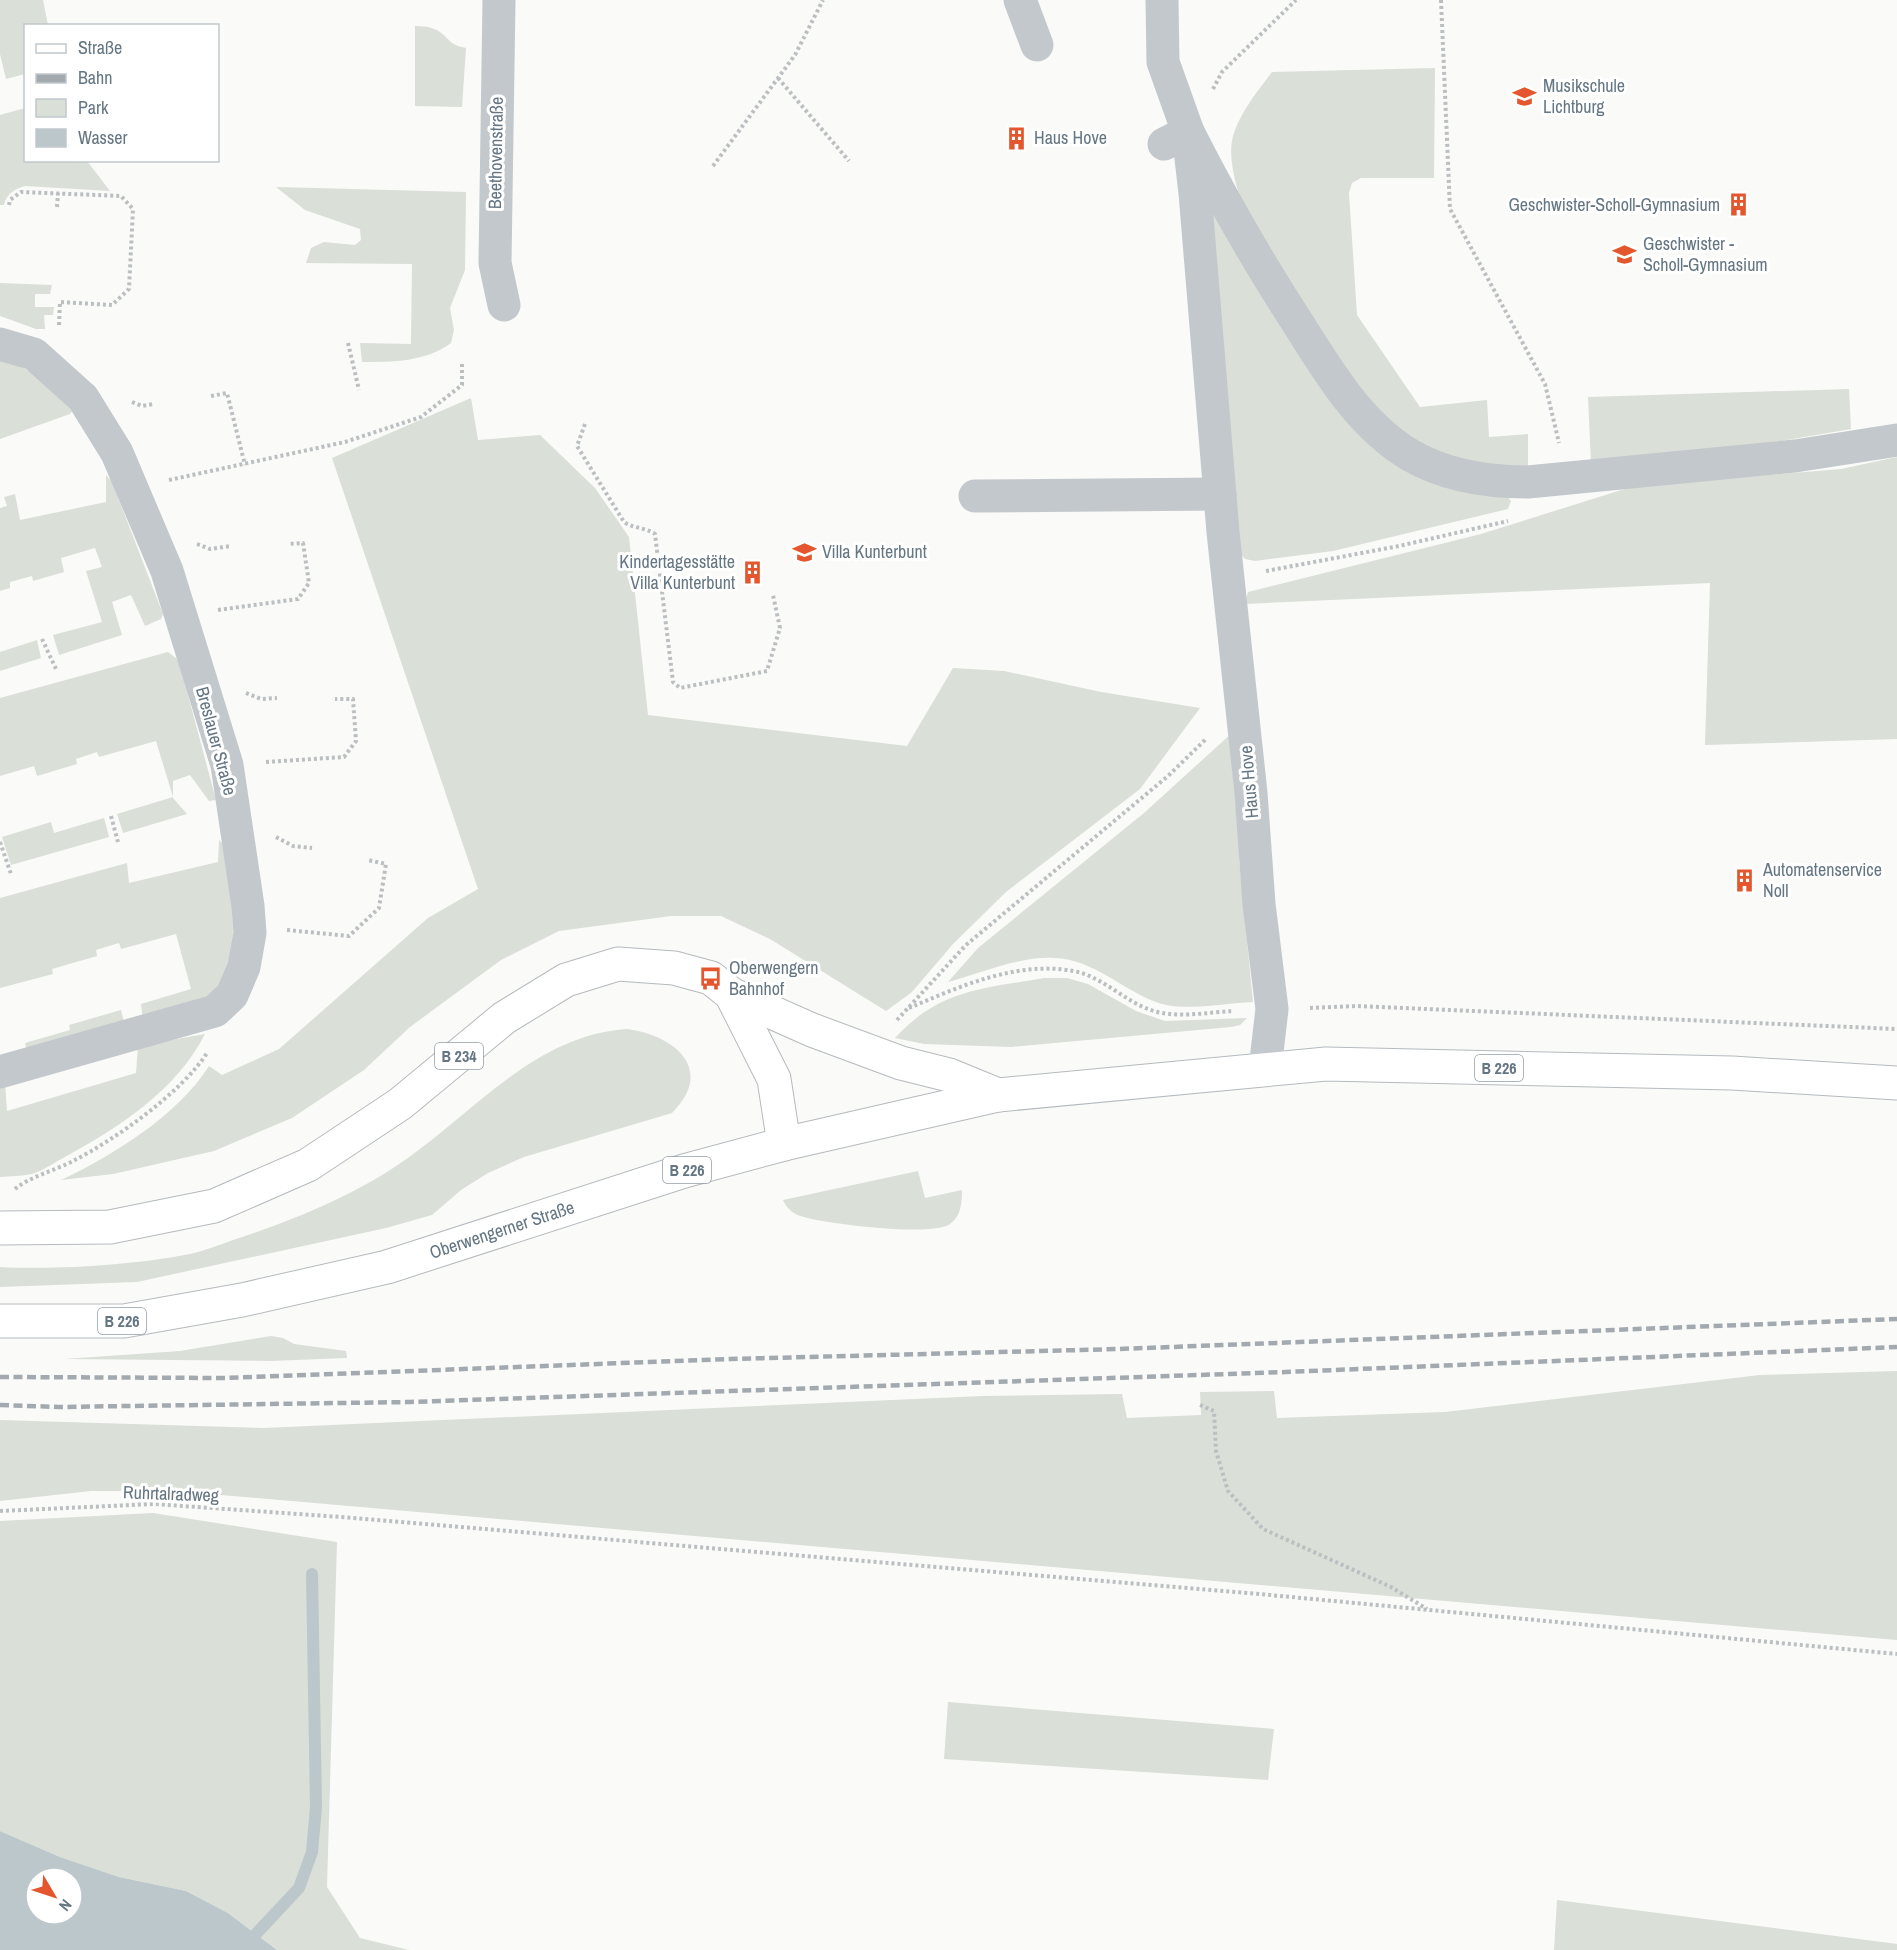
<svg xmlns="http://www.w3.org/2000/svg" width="1897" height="1950" viewBox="0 0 1897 1950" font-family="'Archivo Narrow',sans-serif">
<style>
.green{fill:#dadfd7}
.water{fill:#bbc7cb;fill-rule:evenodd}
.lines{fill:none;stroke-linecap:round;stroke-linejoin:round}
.stream{stroke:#bbc7cb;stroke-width:12}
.major-casing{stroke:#b5babe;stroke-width:35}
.path{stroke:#bbbfc2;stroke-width:4;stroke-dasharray:3 3;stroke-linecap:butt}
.minor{stroke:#c3c8cc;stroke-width:33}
.major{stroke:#fff;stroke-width:33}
.rail{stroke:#a2aab0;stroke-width:4.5;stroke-dasharray:9 4.5;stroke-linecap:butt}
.labels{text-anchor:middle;stroke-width:6;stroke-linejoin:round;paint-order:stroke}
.shield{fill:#fff;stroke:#939fa8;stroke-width:1.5}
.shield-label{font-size:16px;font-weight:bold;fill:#657683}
.poi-label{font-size:18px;fill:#657683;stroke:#fff;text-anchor:start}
.street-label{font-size:18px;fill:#657683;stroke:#fff}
</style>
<rect width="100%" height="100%" fill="#fafaf8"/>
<!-- green -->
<g class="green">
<polygon points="0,0 43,0 48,25 26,26 25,74 6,79 0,54"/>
<path d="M415,26C450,26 441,44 466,48L462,107L415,106Z"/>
<path d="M1435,68L1434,178H1361L1352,183L1349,193L1357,315L1420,407L1487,400L1489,437L1528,434V468L1495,472L1412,442L1361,399L1245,215C1239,194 1228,164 1232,141C1237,116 1257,92 1272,72Z"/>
<path d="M25,108L26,160L87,161L110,191L25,186C16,188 6,194 4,205H0V115Z"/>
<path d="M276,187L466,192L465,270L450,308L454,330L451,343C426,362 392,362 362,362L360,343L411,344L412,264L306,263L311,248L324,242L355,245L361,240L360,229L305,210Z"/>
<polygon points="1208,208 1214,208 1342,412 1508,497 1511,501 1508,509 1333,551 1255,561 1245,559 1240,553"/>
<polygon points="0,283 52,285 50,294 35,294 35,307 54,307 53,315 44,315 45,329 36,329 0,316"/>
<path d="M0,358C30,368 53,385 72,411L70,414L0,439Z"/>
<polygon points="1849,389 1851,429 1722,451 1591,463 1588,397"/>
<path d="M471,398L478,440L540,435L595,488L629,537L648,715L907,746L953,668L1004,671L1101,692L1200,708L1140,789L1006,892L953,944L912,992L886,1011L770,939L721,916H671L559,931L501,960L410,1027L364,1070L292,1118L214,1151L113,1174L61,1180C114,1155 178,1115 209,1066L222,1075L279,1049L428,918L478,889L332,458Z"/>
<polygon points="1897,457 1897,739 1705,745 1710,583 1245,604 1248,592 1481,534 1634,486 1841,469"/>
<polygon points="106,475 112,482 163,614 161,619 145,626 131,595 112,602 122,635 59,655 53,635 102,622 86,571 102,567 95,548 61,558 64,572 33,581 32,576 10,582 10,588 0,591 0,508 7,506 4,497 15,494 20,520 106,502"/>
<polygon points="37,640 41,658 0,671 0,652"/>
<polygon points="168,652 177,659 181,669 216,800 209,801 190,775 173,781 173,798 187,814 123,833 117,814 173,797 156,741 99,757 97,752 76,759 77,764 37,776 34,766 0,776 0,698"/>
<path d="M1233,732L1249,843L1239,858L1253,1002C1227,1003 1187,1011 1162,1004C1125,993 1095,959 1054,958C1020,956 981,973 948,982L978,948L1144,813Z"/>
<polygon points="104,818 109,837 11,865 2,837 51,822 54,833"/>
<path d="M219,840L224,845L227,856C230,901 247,971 205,1001C193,1010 159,1016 143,1021L141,1004L191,989L176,934L121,949L119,943L96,950L97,956L52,969L53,974L0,988V898L127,863L129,883L218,862Z"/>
<path d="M1044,978H1067L1088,984L1136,1011L1165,1021L1247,1018L1240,1025L1231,1027L1011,1047L924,1044L895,1038C940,989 982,989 1044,978Z"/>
<polygon points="121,1010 125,1026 28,1056 25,1043 70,1030 69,1025"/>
<path d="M627,1029C674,1035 716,1069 672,1113L524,1157L488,1173L461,1190L432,1215L386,1228L137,1282L0,1287V1267C58,1270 133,1265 190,1254C204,1251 219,1245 233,1240C291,1221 354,1196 405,1160C475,1111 536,1035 627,1029Z"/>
<path d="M205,1034C176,1091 119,1127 65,1157C55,1162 43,1171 32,1174C22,1176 10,1176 0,1177V1084L5,1083L7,1111L136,1073L138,1046Z"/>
<path d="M918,1171L925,1198L962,1190C962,1203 961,1216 950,1224C932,1237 827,1224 804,1217C794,1215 787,1209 783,1200Z"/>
<polygon points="271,1336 283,1338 294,1344 346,1351 347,1358 270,1361 64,1359 180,1351"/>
<polygon points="1897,1371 1897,1640 175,1491 91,1491 0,1501 0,1420 264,1428 983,1396 1122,1394 1127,1418 1201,1415 1200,1392 1274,1391 1277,1418 1445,1412 1760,1375"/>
<polygon points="153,1513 337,1542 327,1887 360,1938 409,1950 277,1950 228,1913 186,1891 119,1877 60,1857 0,1831 0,1521"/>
<polygon points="948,1702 1274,1729 1268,1780 944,1759"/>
<polygon points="1557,1900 1897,1944 1897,1950 1554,1950"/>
</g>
<!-- water -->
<path class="water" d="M0,1831L60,1857L119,1877L186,1891L228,1913L277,1950H0ZM36,1878H72V1914H36Z"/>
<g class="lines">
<!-- stream -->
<polyline class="stream" points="256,1934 299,1888 312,1852 316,1807 312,1574"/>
<defs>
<g id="major">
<polyline points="731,994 774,1079 784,1144"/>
<polyline points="0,1228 110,1227 214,1206 308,1165 400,1104 504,1018 566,980 618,964 674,968 711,978 731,994 812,1030 901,1063 949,1075 998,1095"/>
<polyline points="0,1321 124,1321 242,1300 387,1267 684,1171 784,1144 998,1095 1326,1064 1732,1073 1897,1083"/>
</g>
</defs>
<!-- major casing -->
<use href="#major" class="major-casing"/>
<!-- path -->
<g class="path">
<polyline points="1441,0 1450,209 1545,384 1559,443"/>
<polyline points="778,78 849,161"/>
<polyline points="1213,89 1222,72 1296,0"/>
<polyline points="713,166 795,55 823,0"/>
<polyline points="9,205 10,200 21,192 121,196 133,209 129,289 112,305 60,302 59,325"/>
<polyline points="57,207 58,193"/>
<polyline points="348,343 359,390"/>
<polyline points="211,396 227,393 245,465"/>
<polyline points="132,402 142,406 154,404"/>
<path d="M585,424L577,446L624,522C634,529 645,527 655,534L673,682L680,688L767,671L780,628L773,595"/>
<polyline points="169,480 345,442 421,417 462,385 462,362"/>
<polyline points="197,544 210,549 231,546"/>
<polyline points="1266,571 1399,546 1508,521"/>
<polyline points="218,610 298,599 309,583 303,543 288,544"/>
<polyline points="42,639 56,669"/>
<polyline points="246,693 261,699 277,698"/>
<polyline points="266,762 344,757 356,741 353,699 335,699"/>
<polyline points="111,816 118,842"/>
<polyline points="276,837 293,846 312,848"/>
<polyline points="0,842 11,874"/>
<polyline points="287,930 349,936 379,908 386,864 368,860"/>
<path d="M909,1008C961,986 1020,959 1078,972C1105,979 1126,1002 1151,1010C1175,1019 1209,1012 1234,1011"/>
<polyline points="1310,1008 1356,1006 1897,1029"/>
<polyline points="897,1020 966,945 1168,776 1206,739"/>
<path d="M15,1189C31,1176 54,1171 73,1161C116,1139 181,1093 207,1053"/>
<polyline points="1200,1405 1214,1411 1216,1451 1228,1491 1263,1529 1391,1587 1427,1609"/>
<polyline points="0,1511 154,1504 341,1517 1270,1595 1897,1654"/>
</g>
<!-- minor -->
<g class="minor">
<polyline points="499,0 495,263 504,305"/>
<polyline points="1020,0 1037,45"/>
<polyline points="1162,0 1163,62 1188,132 1195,193 1223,532 1251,793 1259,904 1272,1009 1265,1069"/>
<path d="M1164,144L1188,132C1222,199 1258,262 1299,325C1330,374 1360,425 1410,455C1446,476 1487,482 1528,482L1795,456L1897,440"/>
<polyline points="0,344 34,354 83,398 117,453 167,571 227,765 248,906 250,933 244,967 232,995 215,1011 0,1072"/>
<polyline points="975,496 1220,494"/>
</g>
<!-- major -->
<use href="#major" class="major"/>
<!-- rail -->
<g class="rail">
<polyline points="0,1377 225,1378 730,1359 1119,1349 1897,1319"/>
<polyline points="0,1405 59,1407 410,1402 1286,1372 1897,1347"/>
</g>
</g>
<!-- icons -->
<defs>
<symbol id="school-bare" viewBox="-9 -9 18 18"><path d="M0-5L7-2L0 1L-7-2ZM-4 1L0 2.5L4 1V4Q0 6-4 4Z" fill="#e4572e" stroke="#fff" stroke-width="2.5" paint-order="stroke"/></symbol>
<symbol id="building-bare" viewBox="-9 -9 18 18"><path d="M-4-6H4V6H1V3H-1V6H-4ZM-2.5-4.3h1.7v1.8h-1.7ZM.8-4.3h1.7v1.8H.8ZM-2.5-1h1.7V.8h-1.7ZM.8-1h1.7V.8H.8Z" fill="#e4572e" stroke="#fff" stroke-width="2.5" paint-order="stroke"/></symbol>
<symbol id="bus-bare" viewBox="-9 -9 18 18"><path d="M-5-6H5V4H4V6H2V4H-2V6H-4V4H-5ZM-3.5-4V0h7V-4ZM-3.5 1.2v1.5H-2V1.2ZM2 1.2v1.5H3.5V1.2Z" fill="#e4572e" stroke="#fff" stroke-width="2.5" paint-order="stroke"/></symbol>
</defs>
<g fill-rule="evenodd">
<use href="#school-bare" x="1508" y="80" width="33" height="33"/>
<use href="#building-bare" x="1000" y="122" width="33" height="33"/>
<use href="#building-bare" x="1722" y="188" width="33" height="33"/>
<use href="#school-bare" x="1608" y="238" width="33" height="33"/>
<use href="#school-bare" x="788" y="536" width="33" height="33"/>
<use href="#building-bare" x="736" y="556" width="33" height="33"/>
<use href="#building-bare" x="1728" y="864" width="33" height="33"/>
<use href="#bus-bare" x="694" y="962" width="33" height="33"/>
</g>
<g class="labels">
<!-- shield labels -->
<g class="shield">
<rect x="435" y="1043" width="48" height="26" rx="4.5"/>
<rect x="1475" y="1055" width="48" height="26" rx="4.5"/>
<rect x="663" y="1157" width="48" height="26" rx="4.5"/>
<rect x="98" y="1308" width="48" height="26" rx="4.5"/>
</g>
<g class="shield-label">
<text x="459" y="1062">B 234</text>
<text x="1499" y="1074">B 226</text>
<text x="687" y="1176">B 226</text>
<text x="122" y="1327">B 226</text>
</g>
<!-- poi labels -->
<g class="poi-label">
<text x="1543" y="92">Musikschule<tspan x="1543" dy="21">Lichtburg</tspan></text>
<text x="1034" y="144">Haus Hove</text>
<text x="1720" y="211" text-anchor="end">Geschwister-Scholl-Gymnasium</text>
<text x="1643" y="250">Geschwister -<tspan x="1643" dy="21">Scholl-Gymnasium</tspan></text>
<text x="822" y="558">Villa Kunterbunt</text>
<text x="735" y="568" text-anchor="end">Kindertagesstätte<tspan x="735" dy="21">Villa Kunterbunt</tspan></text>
<text x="1763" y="876">Automatenservice<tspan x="1763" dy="21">Noll</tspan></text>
<text x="729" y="974">Oberwengern<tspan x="729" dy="21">Bahnhof</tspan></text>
</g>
<!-- street labels -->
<g class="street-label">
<text transform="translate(496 153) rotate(-89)" y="6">Beethovenstraße</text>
<text transform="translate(216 741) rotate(75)" y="6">Breslauer Straße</text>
<text transform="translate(1249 782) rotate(-95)" y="6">Haus Hove</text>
<text transform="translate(502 1230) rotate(-18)" y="6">Oberwengerner Straße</text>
<text transform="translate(171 1494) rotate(2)" y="6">Ruhrtalradweg</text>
</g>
</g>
<!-- legend -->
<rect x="24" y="24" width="195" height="138" fill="#ffffff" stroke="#c1c8cd" stroke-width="1.5"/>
<rect x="36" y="44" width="30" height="9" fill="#ffffff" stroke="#c1c8cd" stroke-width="1.5"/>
<text x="78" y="54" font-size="18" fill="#657683">Straße</text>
<rect x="36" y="74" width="30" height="9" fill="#a2aab0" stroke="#c1c8cd" stroke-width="1.5"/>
<text x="78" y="84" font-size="18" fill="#657683">Bahn</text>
<rect x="36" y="99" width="30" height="18" fill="#dadfd7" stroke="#c1c8cd" stroke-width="1.5"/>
<text x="78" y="114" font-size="18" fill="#657683">Park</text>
<rect x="36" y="129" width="30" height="18" fill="#bbc7cb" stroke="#c1c8cd" stroke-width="1.5"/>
<text x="78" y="144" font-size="18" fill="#657683">Wasser</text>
<!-- north arrow -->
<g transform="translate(54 1896) rotate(129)"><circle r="28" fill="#ffffff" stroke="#c1c8cd" stroke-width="1.5"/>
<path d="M0-4.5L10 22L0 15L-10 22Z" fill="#e4572e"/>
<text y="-9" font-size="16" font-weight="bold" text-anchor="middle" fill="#657683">N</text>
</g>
</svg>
